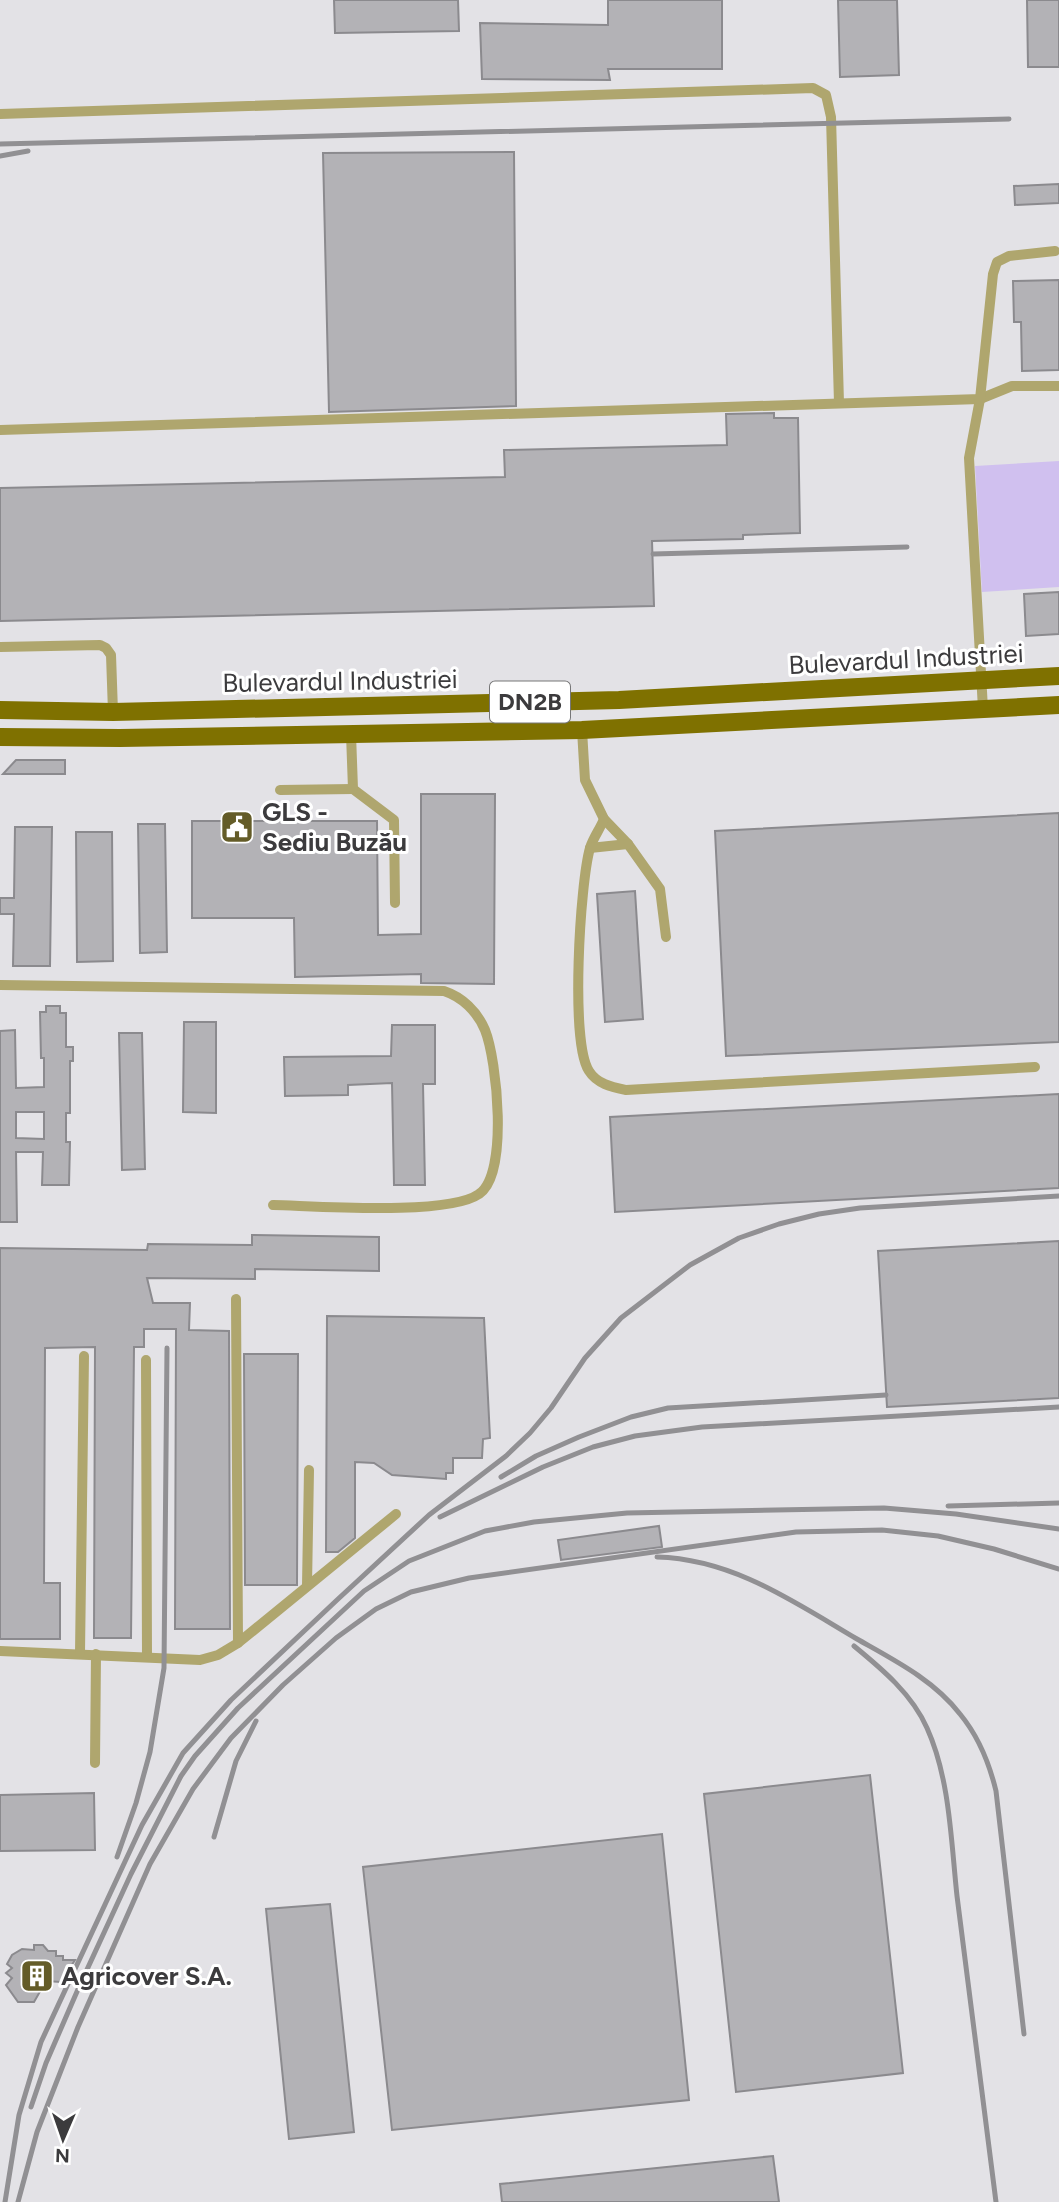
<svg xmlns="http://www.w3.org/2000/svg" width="1059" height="2202" viewBox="0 0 1059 2202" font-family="Figtree,sans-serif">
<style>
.green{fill:#d0c0ef}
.building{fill:#b3b2b6;stroke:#8b8a8e;stroke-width:2;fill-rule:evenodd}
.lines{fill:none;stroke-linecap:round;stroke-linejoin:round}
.lane{stroke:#afa66e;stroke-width:10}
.primary{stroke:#7f7100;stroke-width:18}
.rail{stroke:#919093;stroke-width:5}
.labels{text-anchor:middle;stroke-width:6;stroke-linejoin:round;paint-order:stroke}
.shield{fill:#fff;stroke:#767677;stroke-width:2}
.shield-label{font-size:24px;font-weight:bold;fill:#3c3b3d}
.street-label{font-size:26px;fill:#3c3b3d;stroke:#fff}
.poi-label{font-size:26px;font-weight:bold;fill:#3c3b3d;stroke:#fff;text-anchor:start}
</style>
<rect width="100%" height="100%" fill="#e3e2e6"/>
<!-- green -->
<polygon class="green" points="1059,461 1059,587 982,592 975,466"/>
<!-- building -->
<g class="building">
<polygon points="334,0 458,0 459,31 335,33"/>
<polygon points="608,0 722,0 722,69 608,69 610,80 482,79 480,23 608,25"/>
<polygon points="838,0 897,0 899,75 840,77"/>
<polygon points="1027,0 1059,0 1059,67 1028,67"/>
<polygon points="514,152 516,406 329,412 323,153"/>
<polygon points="1059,184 1059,203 1015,205 1014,186"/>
<polygon points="1059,280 1059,370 1022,371 1021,322 1014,322 1013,281"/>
<polygon points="774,413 774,418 798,418 800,533 743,535 743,539 652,541 654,606 0,621 0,488 505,477 504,450 727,445 726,414"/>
<polygon points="1059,592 1059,634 1026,636 1024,594"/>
<polygon points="16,760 65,760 65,774 3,774"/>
<polygon points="421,794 495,794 494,984 421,983 421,974 295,977 294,918 192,918 192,821 377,821 378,935 421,934"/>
<polygon points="1059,813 1059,1042 726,1056 715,831"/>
<polygon points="138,824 165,824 167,952 140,953"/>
<polygon points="15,827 52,827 50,966 13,966 14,914 0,914 0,898 14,898"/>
<polygon points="76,832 112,832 113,961 77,962"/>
<polygon points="635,891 643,1019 605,1022 597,894"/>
<path d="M46,1006H60V1013H66V1047H73V1061H70V1113H66V1142H70L69,1185H42L43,1152H16L17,1222H0V1031L15,1030L16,1088L44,1087V1058H41L40,1012H46ZM16,1112H44V1139L16,1138Z"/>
<polygon points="184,1022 216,1022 216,1113 183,1112"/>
<polygon points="392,1025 435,1025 435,1084 423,1084 425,1185 394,1185 392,1083 348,1085 348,1095 285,1096 284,1057 391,1056"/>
<polygon points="119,1033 142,1033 145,1169 122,1170"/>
<polygon points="1059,1094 1059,1188 615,1212 610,1117"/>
<polygon points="252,1235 379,1237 379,1271 255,1269 255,1279 147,1278 153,1303 190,1303 189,1330 229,1331 230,1629 175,1629 176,1329 144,1329 144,1347 134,1347 131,1638 94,1638 95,1347 45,1348 44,1583 60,1583 60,1639 0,1639 0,1248 147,1250 148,1244 252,1245"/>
<polygon points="1059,1241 1059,1398 887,1407 878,1251"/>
<polygon points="327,1316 484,1318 490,1438 483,1439 482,1458 453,1458 453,1473 446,1473 446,1479 392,1475 374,1463 355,1462 355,1538 338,1552 326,1552"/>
<polygon points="244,1354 298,1354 297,1585 245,1585"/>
<polygon points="659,1526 662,1547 561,1560 558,1540"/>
<polygon points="870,1775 903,2073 736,2092 704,1794"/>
<polygon points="94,1793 95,1850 0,1851 0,1795"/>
<polygon points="662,1834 689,2100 392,2130 363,1867"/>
<polygon points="330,1904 354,2132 289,2139 266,1909"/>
<polygon points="34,1945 43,1945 48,1951 56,1951 56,1956 63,1956 63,1960 75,1960 61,1982 46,1981 34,2002 18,2002 6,1985 12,1978 6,1973 12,1968 7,1964 12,1955 22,1949 34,1950"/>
<polygon points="773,2156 779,2202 502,2202 500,2184"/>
</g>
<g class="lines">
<!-- lane -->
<g class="lane">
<polyline points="0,114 813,88 826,95 831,117 839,403"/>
<polyline points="0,430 980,399 1012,386 1059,386"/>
<polyline points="0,647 100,645 106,648 111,655 113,712"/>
<polyline points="983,709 969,458 980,399 993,274 997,262 1009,256 1055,251"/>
<polyline points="582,730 585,780 604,819 628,844 660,889 666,937"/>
<polyline points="351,734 353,789 394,820 395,903"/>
<polyline points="280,790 353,789"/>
<path d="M604,819C600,829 593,838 590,848C580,883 570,1043 589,1071C597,1084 612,1087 626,1090L1035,1067"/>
<polyline points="590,848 628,844"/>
<path d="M0,985L444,991C462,997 477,1011 485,1030C497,1060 509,1174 479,1194C448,1216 316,1206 273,1205"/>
<polyline points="236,1299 238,1643"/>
<polyline points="146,1360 147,1656"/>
<polyline points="307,1586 309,1470"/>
<polyline points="0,1651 200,1660 218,1655 238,1643 396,1514"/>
<polyline points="80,1653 84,1356"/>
<polyline points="95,1763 96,1654"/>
</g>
<!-- primary -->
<g class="primary">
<polyline points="0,710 113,712 619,700 1059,676"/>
<polyline points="0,737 120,738 582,730 1059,705"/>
</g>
<!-- rail -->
<g class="rail">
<polyline points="0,144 1009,119"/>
<polyline points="0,156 28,151"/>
<polyline points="653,554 907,547"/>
<polyline points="501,1477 536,1456 579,1437 631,1417 668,1408 886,1395"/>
<polyline points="948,1506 1059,1503"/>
<polyline points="440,1517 543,1467 593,1447 635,1436 702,1427 1059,1407"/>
<path d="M657,1557C733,1559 794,1602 857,1639C894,1660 934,1680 960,1714C979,1737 989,1762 996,1791L1024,2034"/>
<path d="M854,1646C882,1669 912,1694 927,1728C950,1779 951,1841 957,1896C970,1998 983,2100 996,2202"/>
<polyline points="214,1837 236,1761 256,1721"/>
<polyline points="117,1857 136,1803 150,1752 164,1668 167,1348"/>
<polyline points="31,2107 46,2063 79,1987 131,1874 181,1776 195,1756 238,1708 364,1591 409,1561 485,1531 534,1522 627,1513 884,1508 956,1514 1059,1529"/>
<polyline points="5,2202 19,2115 41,2042 142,1825 183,1753 231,1700 337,1600 429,1515 506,1456 530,1433 551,1408 585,1358 621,1318 690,1265 739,1238 779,1224 819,1214 860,1208 1059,1196"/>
<polyline points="18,2202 37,2132 78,2027 150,1864 193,1789 231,1738 283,1685 336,1638 376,1609 411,1592 469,1578 796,1532 882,1530 938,1536 994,1549 1059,1569"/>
</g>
</g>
<!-- icons -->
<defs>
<symbol id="civic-square" viewBox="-11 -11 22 22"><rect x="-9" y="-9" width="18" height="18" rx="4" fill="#645c28" stroke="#fff"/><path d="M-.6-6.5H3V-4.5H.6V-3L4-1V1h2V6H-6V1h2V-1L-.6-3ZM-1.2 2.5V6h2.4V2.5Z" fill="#fff"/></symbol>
<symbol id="building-square" viewBox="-11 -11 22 22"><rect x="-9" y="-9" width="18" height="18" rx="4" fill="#645c28" stroke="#fff"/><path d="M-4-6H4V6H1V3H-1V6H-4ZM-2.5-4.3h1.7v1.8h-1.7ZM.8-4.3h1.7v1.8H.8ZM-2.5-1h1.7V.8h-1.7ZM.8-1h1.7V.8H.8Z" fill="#fff"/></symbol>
</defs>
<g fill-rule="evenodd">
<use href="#civic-square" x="218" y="808" width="38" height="38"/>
<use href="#building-square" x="18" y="1957" width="38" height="38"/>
</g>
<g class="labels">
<!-- shield labels -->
<rect class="shield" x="490" y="681.5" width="80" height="41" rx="5"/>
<g class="shield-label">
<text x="530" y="710">DN2B</text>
</g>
<!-- street labels -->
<g class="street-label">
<text transform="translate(906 659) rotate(-3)" y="9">Bulevardul Industriei</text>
<text transform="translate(340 681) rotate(-1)" y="9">Bulevardul Industriei</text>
</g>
<!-- poi labels -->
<g class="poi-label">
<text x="262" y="821">GLS -<tspan x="262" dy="30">Sediu Buzău</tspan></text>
<text x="61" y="1985">Agricover S.A.</text>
</g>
</g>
<!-- north arrow -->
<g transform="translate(63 2139) rotate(182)" stroke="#ffffff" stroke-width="5" paint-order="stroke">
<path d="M0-5L12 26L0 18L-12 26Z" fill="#3c3b3d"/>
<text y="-10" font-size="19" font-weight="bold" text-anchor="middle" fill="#3c3b3d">N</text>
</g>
</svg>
